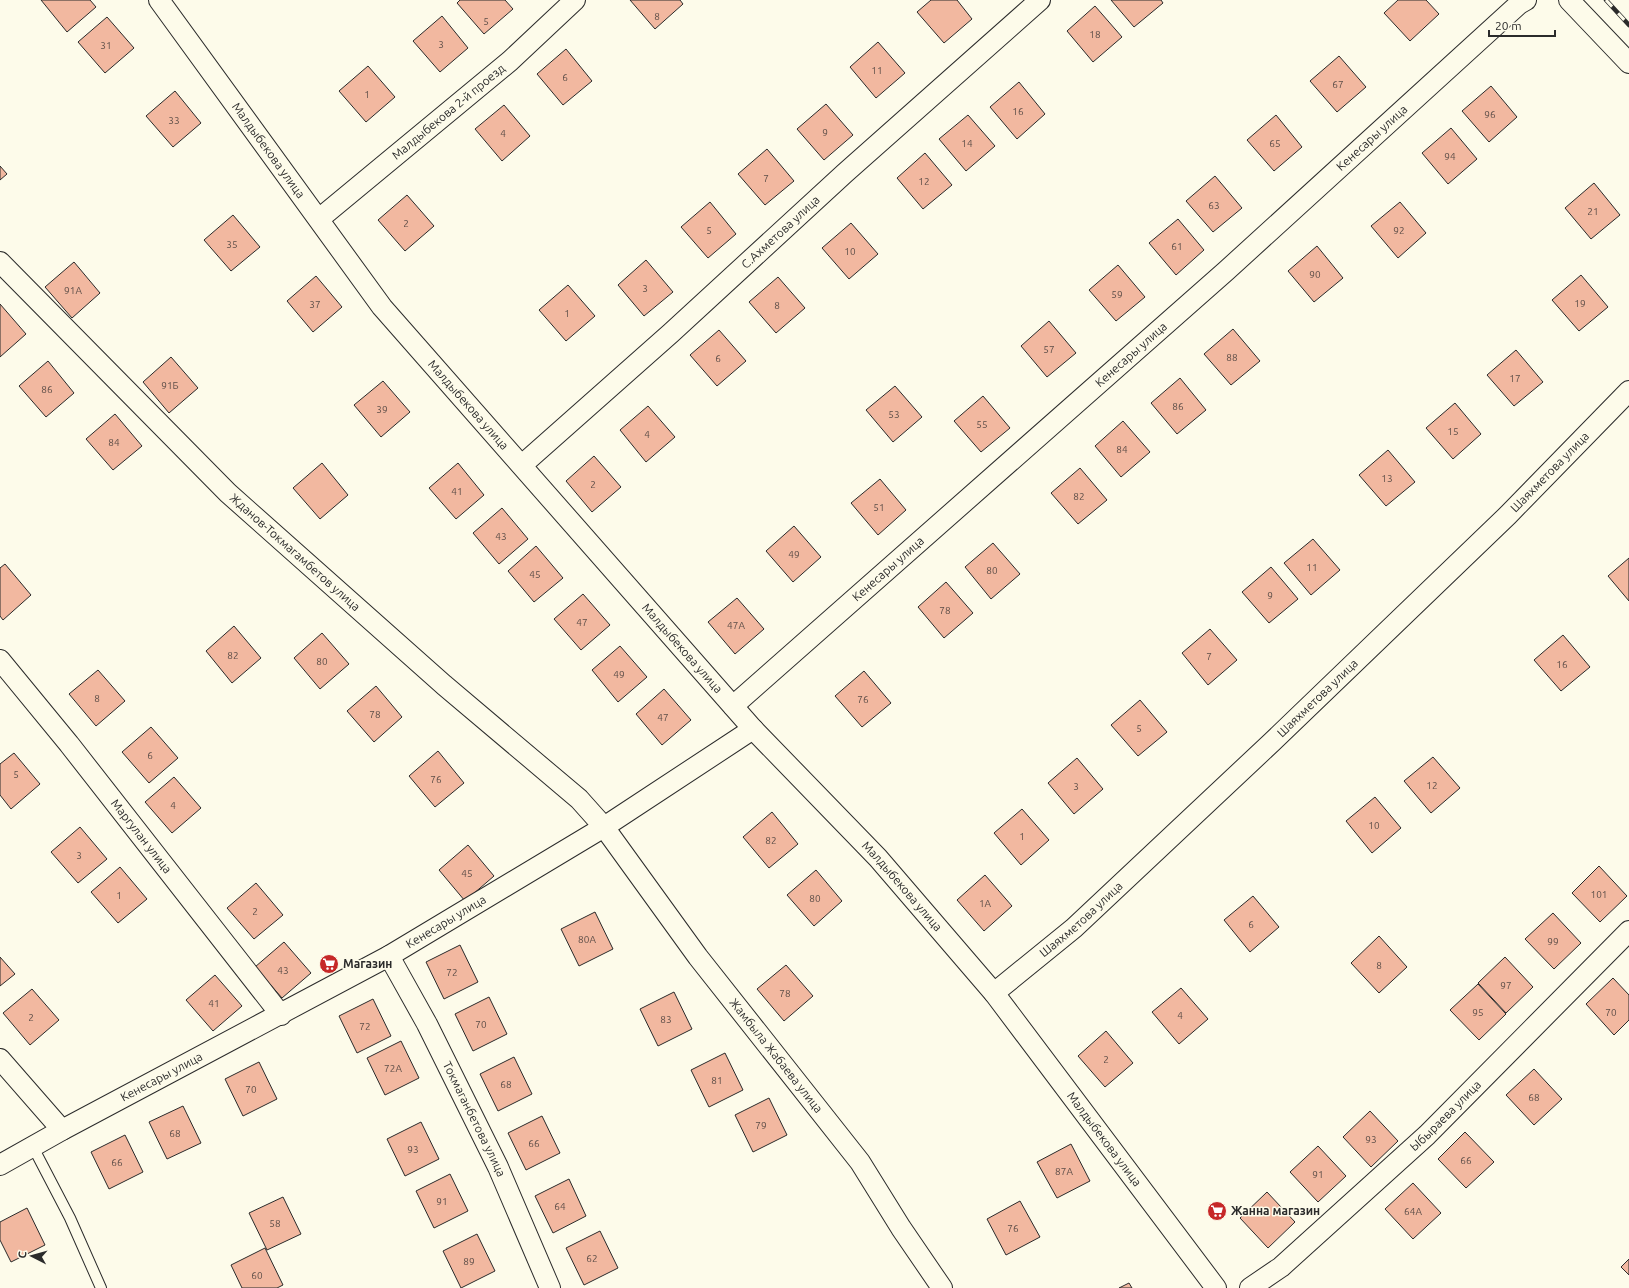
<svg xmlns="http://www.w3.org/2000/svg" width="1629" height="1288" viewBox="0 0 1629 1288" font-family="Ubuntu,sans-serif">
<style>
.building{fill:#f2b8a0;stroke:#2b2b2b}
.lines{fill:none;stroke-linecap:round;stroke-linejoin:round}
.service-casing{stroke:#2b2b2b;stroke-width:12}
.minor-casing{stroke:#2b2b2b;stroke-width:22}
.service{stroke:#fdfbea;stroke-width:10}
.minor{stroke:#fdfbea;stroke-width:20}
.rail-casing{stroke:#2b2b2b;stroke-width:4.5}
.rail{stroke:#fdfbea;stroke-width:3;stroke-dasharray:9;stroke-linecap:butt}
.labels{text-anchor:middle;stroke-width:3;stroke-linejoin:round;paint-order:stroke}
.number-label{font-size:10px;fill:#5d4e48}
.street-label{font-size:12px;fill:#2b2b2b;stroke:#fdfbea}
.poi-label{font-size:12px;font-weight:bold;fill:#2b2b2b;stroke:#fdfbea;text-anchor:start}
</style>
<rect width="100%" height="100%" fill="#fdfbea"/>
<!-- building -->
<g class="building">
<polygon points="41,0 90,0 96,7 67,32"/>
<polygon points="460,0 505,0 513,9 484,34 457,3"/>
<polygon points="630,0 680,0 683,4 655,29"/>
<polygon points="931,0 957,0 972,19 944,43 917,12"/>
<polygon points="1111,0 1161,0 1163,3 1134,27"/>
<polygon points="1398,0 1426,0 1439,14 1410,41 1384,13"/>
<polygon points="1095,6 1122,37 1093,62 1067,31"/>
<polygon points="442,16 468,48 440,72 413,41"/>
<polygon points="107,17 134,48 105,73 78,42"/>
<polygon points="878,42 905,73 876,98 850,67"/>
<polygon points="566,49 592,81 563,105 537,74"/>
<polygon points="1339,56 1366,87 1337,112 1310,81"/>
<polygon points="368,66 395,97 366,122 339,91"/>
<polygon points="1019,82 1045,114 1017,139 990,107"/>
<polygon points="1491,86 1517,117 1489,142 1462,111"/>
<polygon points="175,91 201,123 173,147 146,116"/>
<polygon points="826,104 853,135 824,160 797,129"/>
<polygon points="504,105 530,136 502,161 475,129"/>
<polygon points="968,115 995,146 966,171 939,139"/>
<polygon points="1276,115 1302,147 1274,171 1247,140"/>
<polygon points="1451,128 1477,159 1448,184 1422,153"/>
<polygon points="767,149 794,181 765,205 738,174"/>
<polygon points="925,153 952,185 923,209 897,178"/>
<polygon points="0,166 7,174 0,180"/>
<polygon points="1215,176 1242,208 1213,232 1186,201"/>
<polygon points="1594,183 1620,215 1591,239 1565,208"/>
<polygon points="407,195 434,226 405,251 378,220"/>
<polygon points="710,202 736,234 708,258 681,227"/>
<polygon points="1400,202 1426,233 1398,258 1371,226"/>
<polygon points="233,215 260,247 231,271 204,240"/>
<polygon points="1178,219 1204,250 1176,275 1149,243"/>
<polygon points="851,223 878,254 849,279 822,248"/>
<polygon points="1317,246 1343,278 1314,302 1288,271"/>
<polygon points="646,260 673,292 644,316 618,285"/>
<polygon points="74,262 100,293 72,318 45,287"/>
<polygon points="1118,265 1145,297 1116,321 1089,290"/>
<polygon points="1581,275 1608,307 1579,331 1552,300"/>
<polygon points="316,276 342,307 313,332 287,301"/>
<polygon points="778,277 805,308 776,333 749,302"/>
<polygon points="568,285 595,316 566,341 539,310"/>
<polygon points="0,304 26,334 0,357"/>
<polygon points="1049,321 1076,353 1047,377 1021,346"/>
<polygon points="1233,329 1260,361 1231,385 1204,354"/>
<polygon points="719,330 746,361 717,386 690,355"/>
<polygon points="1516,350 1543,382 1514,406 1487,375"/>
<polygon points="171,357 198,388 169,413 143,382"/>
<polygon points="48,361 74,393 46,417 19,386"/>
<polygon points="1180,378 1206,410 1177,434 1151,403"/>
<polygon points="383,381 410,412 381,437 354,405"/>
<polygon points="895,386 922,417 893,442 866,410"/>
<polygon points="983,396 1010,428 981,452 954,421"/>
<polygon points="1455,403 1481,434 1453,459 1426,428"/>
<polygon points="648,406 675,437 646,462 620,430"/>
<polygon points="115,414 142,446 113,470 86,439"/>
<polygon points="1123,421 1150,452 1121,477 1095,446"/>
<polygon points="1388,450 1415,482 1386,506 1359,475"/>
<polygon points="594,456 621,487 592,512 566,481"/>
<polygon points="322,463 348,495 320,519 293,488"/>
<polygon points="458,463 484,495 456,519 429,488"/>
<polygon points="1080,468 1107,500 1078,524 1051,493"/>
<polygon points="880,479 906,510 878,535 851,503"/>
<polygon points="502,508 528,539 499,564 473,533"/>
<polygon points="794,526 821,557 793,582 766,551"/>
<polygon points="1313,539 1340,570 1311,595 1284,563"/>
<polygon points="993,543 1020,574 991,599 965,567"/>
<polygon points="536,546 563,578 534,602 508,571"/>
<polygon points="1629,558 1629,601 1608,576"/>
<polygon points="5,564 31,595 3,620 0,616 0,568"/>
<polygon points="1271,567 1298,599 1269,623 1242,592"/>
<polygon points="946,582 973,613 944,638 918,607"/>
<polygon points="583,594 610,625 581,650 554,619"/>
<polygon points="737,598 764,629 735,654 708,622"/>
<polygon points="234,626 261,658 232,683 206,651"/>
<polygon points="1210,629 1237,660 1208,685 1182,653"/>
<polygon points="322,633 349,664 320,689 294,658"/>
<polygon points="1563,635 1590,667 1561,691 1534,660"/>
<polygon points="620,646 647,677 618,702 592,670"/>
<polygon points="98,670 125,701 96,726 69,694"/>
<polygon points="864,671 891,703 862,727 835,696"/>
<polygon points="376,686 402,717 374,742 347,711"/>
<polygon points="664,689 691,720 662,745 636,714"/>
<polygon points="1140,700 1167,732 1138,756 1111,725"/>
<polygon points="151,727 178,758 149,783 122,752"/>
<polygon points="438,751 464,783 435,807 409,776"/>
<polygon points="14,753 40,784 11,809 0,795 0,764"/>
<polygon points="1433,757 1460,788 1431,813 1404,781"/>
<polygon points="1077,758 1103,789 1074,814 1048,783"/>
<polygon points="174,777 201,808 172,833 145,802"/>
<polygon points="1375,797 1401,828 1372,853 1346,821"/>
<polygon points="1022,809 1049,840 1021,865 994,833"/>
<polygon points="772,812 798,844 769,868 743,837"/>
<polygon points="80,827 107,859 78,883 51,852"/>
<polygon points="468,845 494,876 465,901 439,870"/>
<polygon points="1599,866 1627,896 1600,922 1572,893"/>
<polygon points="120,867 147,899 118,923 91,892"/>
<polygon points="816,870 842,901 814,926 787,895"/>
<polygon points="985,875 1012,906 984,931 957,900"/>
<polygon points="256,883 283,915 254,939 227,908"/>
<polygon points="1253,896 1279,927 1250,952 1224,920"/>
<polygon points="595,912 613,949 579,966 561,929"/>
<polygon points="1553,913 1581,943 1554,969 1525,939"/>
<polygon points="1379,936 1407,967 1379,993 1351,963"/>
<polygon points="284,942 311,973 282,998 255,967"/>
<polygon points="460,945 478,982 444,999 426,962"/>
<polygon points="0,957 15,974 0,986"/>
<polygon points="1505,957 1533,987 1506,1013 1478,983"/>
<polygon points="786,965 813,996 784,1021 757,989"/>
<polygon points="215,975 242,1006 213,1031 186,1000"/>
<polygon points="1613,978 1629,995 1629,1020 1614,1035 1586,1004"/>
<polygon points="1478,984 1506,1014 1479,1040 1450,1010"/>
<polygon points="1181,988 1208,1019 1179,1044 1152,1012"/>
<polygon points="32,989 59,1020 30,1045 3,1013"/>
<polygon points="674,992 692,1029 658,1046 640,1009"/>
<polygon points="489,997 507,1034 473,1051 455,1014"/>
<polygon points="373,999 391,1036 357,1053 339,1016"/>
<polygon points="1106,1031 1133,1063 1105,1087 1078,1056"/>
<polygon points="401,1041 419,1078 385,1095 367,1058"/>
<polygon points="725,1053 743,1090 709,1107 691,1070"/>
<polygon points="514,1057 532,1094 498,1111 480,1074"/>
<polygon points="259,1062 277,1099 243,1116 225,1079"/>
<polygon points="1534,1069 1562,1099 1534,1125 1506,1095"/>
<polygon points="769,1098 787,1135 753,1152 735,1115"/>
<polygon points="183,1106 201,1143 167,1159 149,1122"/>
<polygon points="1370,1111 1398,1141 1371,1167 1343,1137"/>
<polygon points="542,1116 560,1153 526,1170 508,1133"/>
<polygon points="421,1122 439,1159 405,1176 387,1139"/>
<polygon points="1465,1132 1494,1162 1466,1188 1438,1159"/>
<polygon points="125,1135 143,1172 109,1189 91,1152"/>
<polygon points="1071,1144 1090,1181 1057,1198 1037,1162"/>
<polygon points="1318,1146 1346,1176 1318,1202 1290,1172"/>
<polygon points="450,1174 468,1211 434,1228 416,1191"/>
<polygon points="569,1179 586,1216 553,1233 535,1196"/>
<polygon points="1413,1183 1441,1213 1413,1239 1385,1209"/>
<polygon points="1267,1192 1295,1222 1268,1248 1240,1218"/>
<polygon points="283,1197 301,1234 267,1250 249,1213"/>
<polygon points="1020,1201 1040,1237 1006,1255 987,1219"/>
<polygon points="27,1208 45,1245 11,1262 0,1240 0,1222"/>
<polygon points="600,1231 618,1268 584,1285 566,1248"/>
<polygon points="477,1234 495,1271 461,1288 443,1251"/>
<polygon points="265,1248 283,1285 277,1288 242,1288 231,1265"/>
<polygon points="1629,1259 1629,1275 1621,1267"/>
<polygon points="1129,1283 1132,1288 1119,1288"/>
</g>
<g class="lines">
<defs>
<polyline id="service" points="33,1147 70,1218 101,1288"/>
<g id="minor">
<path id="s1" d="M159,0L382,307L753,729L878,858L994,993L1216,1288"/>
<polyline points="1569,0 1629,63"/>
<path id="s2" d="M319,219L510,61L575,0"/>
<path id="s3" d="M0,262L228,493L444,685L579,799L604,827L698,957L860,1162L901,1228L942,1288"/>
<path id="s4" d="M522,465L671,333L845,173L1040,0"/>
<path id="s5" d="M0,660L69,744L281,1015"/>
<path id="s6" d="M733,706L1226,271L1519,4L1526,0"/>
<path id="s7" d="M389,956L427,1024L498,1167L550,1288"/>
<path id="s8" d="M994,993L1074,928L1272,742L1508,515L1629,391"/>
<polyline points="0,1059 62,1130"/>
<path id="s9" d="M0,1165L62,1130L389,956L604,827L753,729"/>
<path id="s10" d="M1250,1288L1281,1267L1427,1135L1629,931"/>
</g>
</defs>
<!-- service casing -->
<use href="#service" class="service-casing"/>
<!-- minor casing -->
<use href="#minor" class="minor-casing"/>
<!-- service -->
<use href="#service" class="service"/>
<!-- minor -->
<use href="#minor" class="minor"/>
<defs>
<polyline id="rail" points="1606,0 1629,25"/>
</defs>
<!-- rail casing -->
<use href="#rail" class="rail-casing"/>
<!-- rail -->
<use href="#rail" class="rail"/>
</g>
<!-- icons -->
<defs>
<symbol id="supermarket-disc" viewBox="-11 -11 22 22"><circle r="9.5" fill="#c62828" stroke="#fdfbea"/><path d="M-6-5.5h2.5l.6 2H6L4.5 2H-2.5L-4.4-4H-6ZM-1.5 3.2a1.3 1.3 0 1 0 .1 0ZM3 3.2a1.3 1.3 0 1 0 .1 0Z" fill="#fff"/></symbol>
</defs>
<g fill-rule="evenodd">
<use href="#supermarket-disc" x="318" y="953" width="22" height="22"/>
<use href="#supermarket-disc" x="1206" y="1200" width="22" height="22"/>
</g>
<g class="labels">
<!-- number labels -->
<g class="number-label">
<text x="657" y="20">8</text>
<text x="486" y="25">5</text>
<text x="1095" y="38">18</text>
<text x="441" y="48">3</text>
<text x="106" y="49">31</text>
<text x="877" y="74">11</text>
<text x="565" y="81">6</text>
<text x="1338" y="88">67</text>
<text x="367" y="98">1</text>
<text x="1018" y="115">16</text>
<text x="1490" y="118">96</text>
<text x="174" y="124">33</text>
<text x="825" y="136">9</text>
<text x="503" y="137">4</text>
<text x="967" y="147">14</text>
<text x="1275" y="147">65</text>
<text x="1450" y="160">94</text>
<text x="766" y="182">7</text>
<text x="924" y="185">12</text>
<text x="1214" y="209">63</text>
<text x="1593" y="215">21</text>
<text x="406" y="227">2</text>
<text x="709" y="234">5</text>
<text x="1399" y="234">92</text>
<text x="232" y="248">35</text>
<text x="1177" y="250">61</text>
<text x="850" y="255">10</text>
<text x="1315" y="278">90</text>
<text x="645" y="292">3</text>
<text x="73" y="294">91А</text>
<text x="1117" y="298">59</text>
<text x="1580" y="307">19</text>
<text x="315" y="308">37</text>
<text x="777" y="309">8</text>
<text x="567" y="317">1</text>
<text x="1049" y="353">57</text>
<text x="1232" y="361">88</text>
<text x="718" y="362">6</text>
<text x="1515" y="382">17</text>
<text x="170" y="389">91Б</text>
<text x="47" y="393">86</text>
<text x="1178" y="410">86</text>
<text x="382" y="413">39</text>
<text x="894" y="418">53</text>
<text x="982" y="428">55</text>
<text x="1453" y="435">15</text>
<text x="647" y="438">4</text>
<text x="114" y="446">84</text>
<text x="1122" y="453">84</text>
<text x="1387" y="482">13</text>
<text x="593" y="488">2</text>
<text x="457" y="495">41</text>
<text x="1079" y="500">82</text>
<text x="879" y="511">51</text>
<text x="501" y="540">43</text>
<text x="794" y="558">49</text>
<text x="1312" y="571">11</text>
<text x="992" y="574">80</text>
<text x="535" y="578">45</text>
<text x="1270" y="599">9</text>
<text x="945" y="614">78</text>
<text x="582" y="626">47</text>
<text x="736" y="629">47А</text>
<text x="233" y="659">82</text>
<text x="1209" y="660">7</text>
<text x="322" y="665">80</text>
<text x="1562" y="668">16</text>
<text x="619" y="678">49</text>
<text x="97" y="702">8</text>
<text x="863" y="703">76</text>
<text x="375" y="718">78</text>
<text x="663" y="721">47</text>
<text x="1139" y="732">5</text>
<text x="150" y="759">6</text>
<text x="16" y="778">5</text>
<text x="436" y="783">76</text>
<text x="1432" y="789">12</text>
<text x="1076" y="790">3</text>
<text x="173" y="809">4</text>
<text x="1374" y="829">10</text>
<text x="1022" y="840">1</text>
<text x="771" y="844">82</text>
<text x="79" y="859">3</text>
<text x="467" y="877">45</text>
<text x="1599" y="898">101</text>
<text x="119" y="899">1</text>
<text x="815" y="902">80</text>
<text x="985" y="907">1А</text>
<text x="255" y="915">2</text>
<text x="1251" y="928">6</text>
<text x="587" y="943">80А</text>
<text x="1553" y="945">99</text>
<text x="1379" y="969">8</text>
<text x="283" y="974">43</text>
<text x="452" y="976">72</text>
<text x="1506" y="989">97</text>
<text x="785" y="997">78</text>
<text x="214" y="1007">41</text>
<text x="1478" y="1016">95</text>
<text x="1611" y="1016">70</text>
<text x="1180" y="1019">4</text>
<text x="31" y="1021">2</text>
<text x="666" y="1023">83</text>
<text x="481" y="1028">70</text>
<text x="365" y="1030">72</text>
<text x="1106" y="1063">2</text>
<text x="393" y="1072">72А</text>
<text x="717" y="1084">81</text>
<text x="506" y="1088">68</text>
<text x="251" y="1093">70</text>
<text x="1534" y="1101">68</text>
<text x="761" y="1129">79</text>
<text x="175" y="1137">68</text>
<text x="1371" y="1143">93</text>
<text x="534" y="1147">66</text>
<text x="413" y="1153">93</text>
<text x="1466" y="1164">66</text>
<text x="117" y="1166">66</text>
<text x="1064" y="1175">87А</text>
<text x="1318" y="1178">91</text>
<text x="442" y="1205">91</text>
<text x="560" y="1210">64</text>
<text x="1413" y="1215">64А</text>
<text x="275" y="1227">58</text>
<text x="1013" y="1232">76</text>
<text x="592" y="1262">62</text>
<text x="469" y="1265">89</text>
<text x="257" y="1279">60</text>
</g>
<!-- street labels -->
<g class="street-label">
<text dy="4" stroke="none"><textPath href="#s2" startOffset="168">Малдыбекова 2-й проезд</textPath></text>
<text dy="4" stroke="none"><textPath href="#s6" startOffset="855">Кенесары улица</textPath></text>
<text dy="4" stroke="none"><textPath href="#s1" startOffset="186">Малдыбекова улица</textPath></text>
<text dy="4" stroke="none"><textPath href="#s4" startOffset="348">С.Ахметова улица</textPath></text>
<text dy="4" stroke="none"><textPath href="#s6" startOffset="531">Кенесары улица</textPath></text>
<text dy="4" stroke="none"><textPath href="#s1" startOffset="510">Малдыбекова улица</textPath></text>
<text dy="4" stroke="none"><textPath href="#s8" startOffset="762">Шаяхметова улица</textPath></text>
<text dy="4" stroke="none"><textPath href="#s3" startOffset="414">Жданов-Токмагамбетов улица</textPath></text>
<text dy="4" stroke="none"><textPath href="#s6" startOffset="207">Кенесары улица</textPath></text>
<text dy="4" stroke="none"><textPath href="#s1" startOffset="834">Малдыбекова улица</textPath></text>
<text dy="4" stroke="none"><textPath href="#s8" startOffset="438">Шаяхметова улица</textPath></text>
<text dy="4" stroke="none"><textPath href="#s5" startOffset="226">Маргулан улица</textPath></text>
<text dy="4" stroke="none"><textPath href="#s1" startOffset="1158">Малдыбекова улица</textPath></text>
<text dy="4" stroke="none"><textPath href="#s8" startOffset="114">Шаяхметова улица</textPath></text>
<text dy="4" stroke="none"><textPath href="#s9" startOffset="508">Кенесары улица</textPath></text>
<text dy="4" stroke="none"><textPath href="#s3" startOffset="1114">Жамбыла Жабаева улица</textPath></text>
<text dy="4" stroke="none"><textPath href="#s9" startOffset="184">Кенесары улица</textPath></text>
<text dy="4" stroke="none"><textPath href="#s10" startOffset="261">Ыбыраева улица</textPath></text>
<text dy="4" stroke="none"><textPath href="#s7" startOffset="184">Токмаганбетова улица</textPath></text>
<text dy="4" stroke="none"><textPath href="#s1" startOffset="1482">Малдыбекова улица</textPath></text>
</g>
<!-- poi labels -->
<g class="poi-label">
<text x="343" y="968">Магазин</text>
<text x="1231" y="1215">Жанна магазин</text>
</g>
</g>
<!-- north arrow -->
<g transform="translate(32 1256) rotate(276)" stroke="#fdfbea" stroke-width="3" paint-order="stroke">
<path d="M0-3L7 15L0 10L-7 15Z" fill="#2b2b2b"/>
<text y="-6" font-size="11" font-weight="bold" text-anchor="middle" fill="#2b2b2b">С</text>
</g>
<!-- scale -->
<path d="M1489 30v6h66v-6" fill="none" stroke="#2b2b2b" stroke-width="2"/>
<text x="1495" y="30" font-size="12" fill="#2b2b2b" stroke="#fdfbea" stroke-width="3" paint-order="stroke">20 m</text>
</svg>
